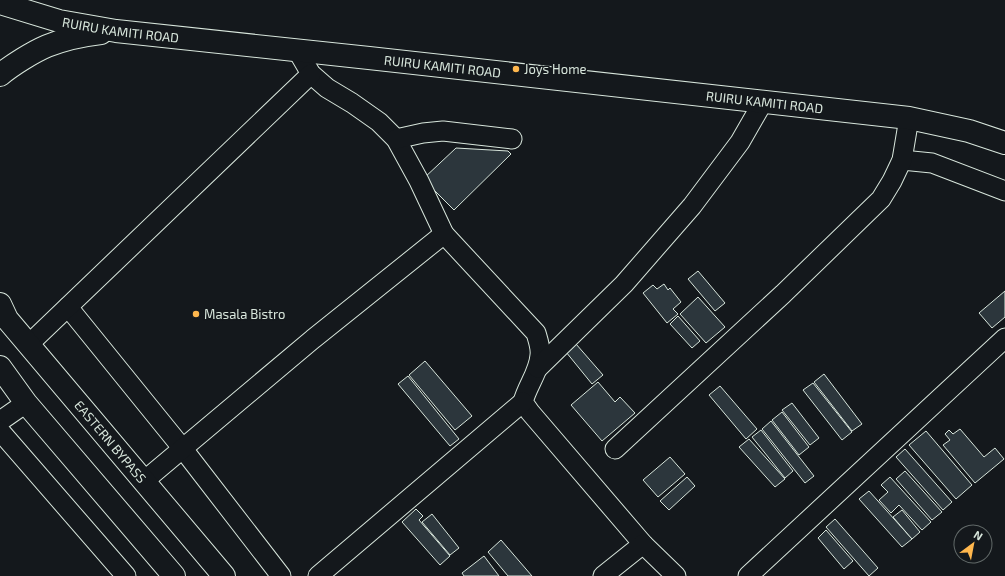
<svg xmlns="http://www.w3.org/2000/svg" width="1005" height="576" viewBox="0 0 1005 576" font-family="'Exo 2',sans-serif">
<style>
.building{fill:#2c363c;stroke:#d8e6dc}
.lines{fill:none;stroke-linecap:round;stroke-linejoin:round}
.minor-casing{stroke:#d8e6dc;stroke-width:21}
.major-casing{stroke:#d8e6dc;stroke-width:24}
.minor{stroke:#14181c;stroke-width:19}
.major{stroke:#14181c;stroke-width:22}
.poi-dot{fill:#ffb74d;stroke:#14181c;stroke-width:1.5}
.labels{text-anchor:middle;stroke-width:3;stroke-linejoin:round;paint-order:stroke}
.street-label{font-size:13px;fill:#d8e6dc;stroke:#14181c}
.poi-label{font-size:13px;fill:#d8e6dc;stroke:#14181c;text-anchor:start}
</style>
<rect width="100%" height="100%" fill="#14181c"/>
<!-- building -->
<g class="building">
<polygon points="456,148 508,151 511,154 454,210 423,179"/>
<polygon points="698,271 725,303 715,311 688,279"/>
<polygon points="664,284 668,290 670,288 681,302 673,309 678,314 667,323 643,293 653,285 657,289"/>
<polygon points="1005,291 1005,317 992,328 979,313"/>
<polygon points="698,297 725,327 706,343 680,314"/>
<polygon points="678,316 700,341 692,348 670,324"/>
<polygon points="576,344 603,375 592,384 566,352"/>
<polygon points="425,361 472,416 455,430 409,375"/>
<polygon points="824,374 862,424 852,431 814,382"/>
<polygon points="408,376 459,439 450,446 398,384"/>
<polygon points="598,382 615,402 620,397 635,413 602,441 571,405"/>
<polygon points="813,383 852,432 842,440 803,390"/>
<polygon points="720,386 757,429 746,439 709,395"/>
<polygon points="792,403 819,438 810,445 782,410"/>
<polygon points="782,412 809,447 799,455 772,420"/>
<polygon points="771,421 814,476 805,483 762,429"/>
<polygon points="960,429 984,457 995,448 1004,459 975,483 943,445 950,440 945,434 949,430 953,434"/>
<polygon points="761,430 793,471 785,478 752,437"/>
<polygon points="926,431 972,485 956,499 909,445"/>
<polygon points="749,439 785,479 775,487 739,447"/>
<polygon points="905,449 952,502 943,510 896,457"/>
<polygon points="670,457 685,474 658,497 643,480"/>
<polygon points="905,471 942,512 932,520 896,479"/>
<polygon points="687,477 695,486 669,510 660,501"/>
<polygon points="890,477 931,522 922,530 899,505 891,513 879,500 888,492 881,485"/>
<polygon points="869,491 912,539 902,547 859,499"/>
<polygon points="416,509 423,516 419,520 450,556 440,565 402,522"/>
<polygon points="902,510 920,532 912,539 893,517"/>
<polygon points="432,514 459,548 450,555 422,522"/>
<polygon points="835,519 878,568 869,576 826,527"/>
<polygon points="826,530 853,561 844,569 818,538"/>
<polygon points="501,540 532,576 508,576 488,552"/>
<polygon points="484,556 499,576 464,576 462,573"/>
</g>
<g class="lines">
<defs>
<g id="minor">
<path d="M297,50L311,74L327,88L352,103L379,122L396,139L419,181L444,234L536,333C538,340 541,348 540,355C539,372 527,386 523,402L530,412L643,544L676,576"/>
<polyline points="396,139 423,133 443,131 512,139"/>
<polyline points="902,160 932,163 1005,191"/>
<polyline points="68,307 183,449 281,576"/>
<polyline points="28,345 311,74"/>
<polyline points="538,368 624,284 692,206 740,142 763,102"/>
<polyline points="0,421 26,403"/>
<polyline points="0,431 126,576"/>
<polyline points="615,449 783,294 881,199 892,181 902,160 909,118"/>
<polyline points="144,481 313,339 444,234"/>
<polyline points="318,576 523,402"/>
<polyline points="603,576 643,544"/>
<polyline points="748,576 1005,338"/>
</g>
<g id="major">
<path id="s1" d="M0,3L59,21L116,31L369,58L909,118L969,131L1005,143"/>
<path d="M0,75C12,65 33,52 47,46C64,39 84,35 101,33"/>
<path id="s2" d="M0,304L7,319L224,576"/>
<polyline points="0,367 26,403 174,576"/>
</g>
</defs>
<!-- minor casing -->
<use href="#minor" class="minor-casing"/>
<!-- major casing -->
<use href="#major" class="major-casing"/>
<!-- minor -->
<use href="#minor" class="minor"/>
<!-- major -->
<use href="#major" class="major"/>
</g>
<!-- markers -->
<g class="poi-dot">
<circle cx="516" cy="69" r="4"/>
<circle cx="196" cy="314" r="4"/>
</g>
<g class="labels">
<!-- street labels -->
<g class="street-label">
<text dy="5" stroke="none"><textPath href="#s1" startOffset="124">RUIRU KAMITI ROAD</textPath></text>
<text dy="5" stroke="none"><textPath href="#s1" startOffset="448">RUIRU KAMITI ROAD</textPath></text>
<text dy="5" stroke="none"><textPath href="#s1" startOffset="772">RUIRU KAMITI ROAD</textPath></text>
<text dy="5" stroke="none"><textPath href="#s2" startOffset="177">EASTERN BYPASS</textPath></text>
</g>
<!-- poi labels -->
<g class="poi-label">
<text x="524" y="74">Joys Home</text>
<text x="204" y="319">Masala Bistro</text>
</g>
</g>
<!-- north arrow -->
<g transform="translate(973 544) rotate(32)"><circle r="19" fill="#14181c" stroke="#626a69"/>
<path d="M0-3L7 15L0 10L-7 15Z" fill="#ffb74d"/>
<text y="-6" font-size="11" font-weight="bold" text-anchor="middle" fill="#d8e6dc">N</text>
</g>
</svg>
